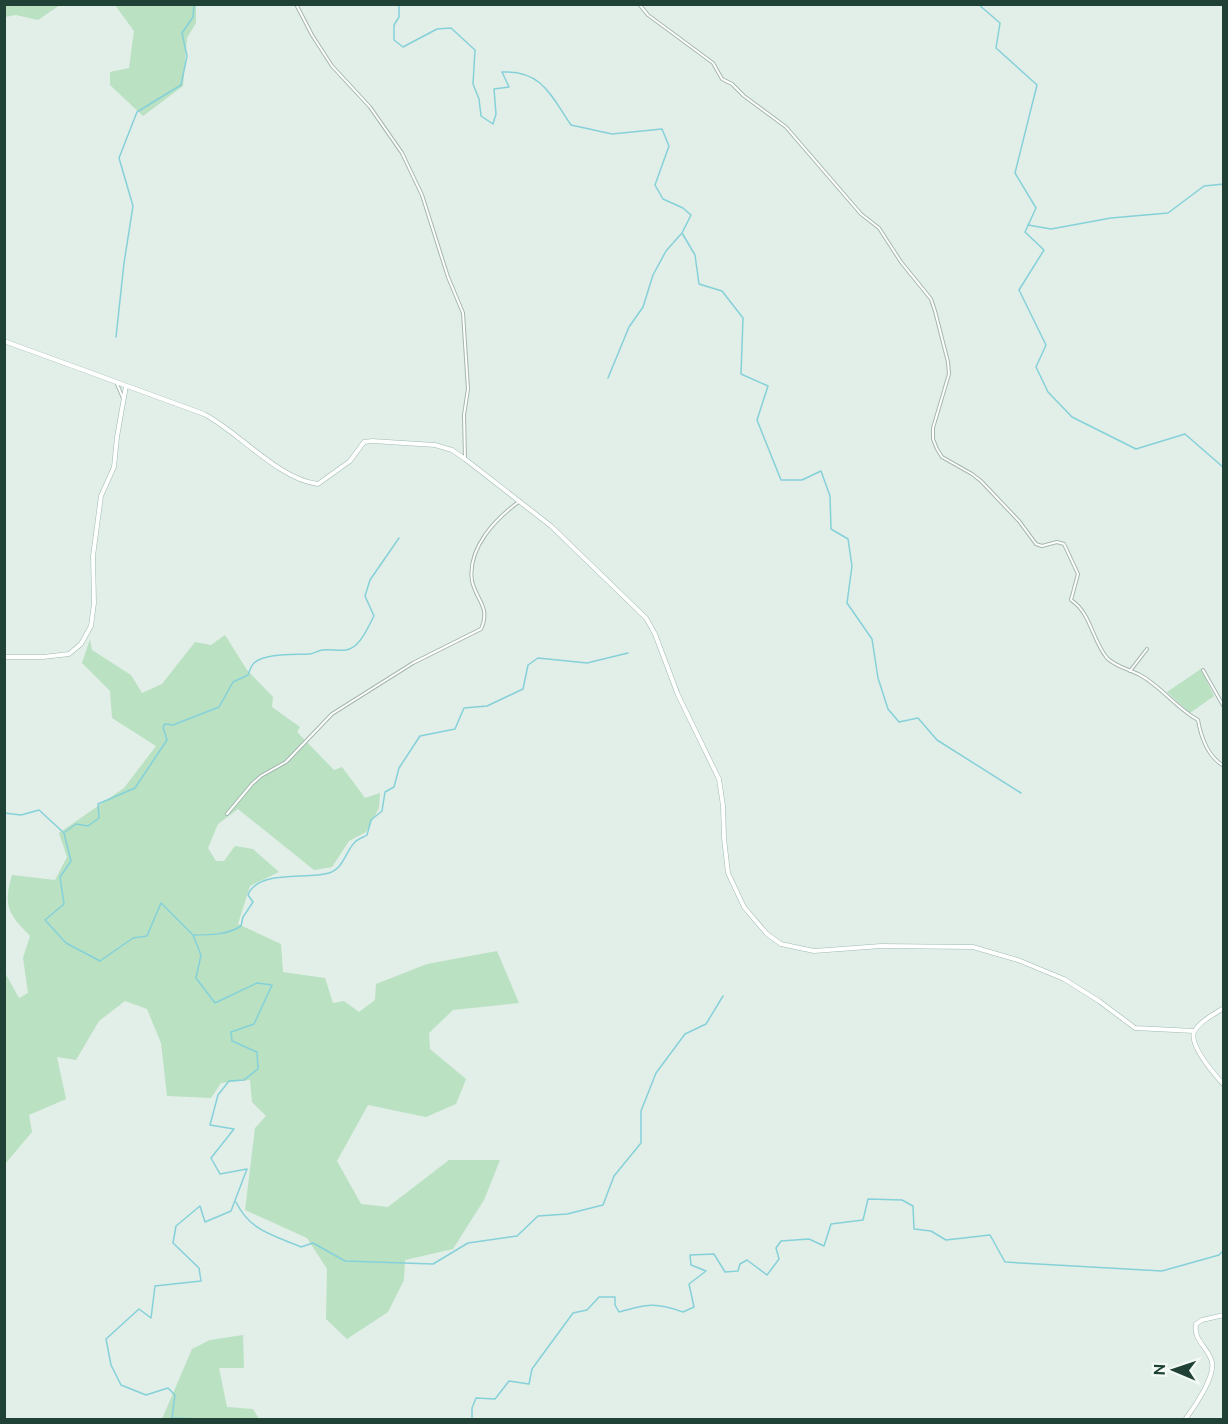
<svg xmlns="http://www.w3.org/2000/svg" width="1228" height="1424" viewBox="0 0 1228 1424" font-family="Ubuntu,sans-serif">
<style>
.green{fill:#b9e1c2}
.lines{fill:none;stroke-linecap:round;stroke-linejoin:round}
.stream{stroke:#85d1d9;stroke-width:1.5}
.street-casing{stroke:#a4b7af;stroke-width:4}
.secondary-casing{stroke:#9fbbb0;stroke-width:5}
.street{stroke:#fff;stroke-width:2}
.secondary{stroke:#fff;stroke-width:4}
</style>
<rect width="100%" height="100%" fill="#e2eee8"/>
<!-- green -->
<g class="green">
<polygon points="4,5 5,4 60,5 38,20 16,15 5,17"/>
<polygon points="115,5 196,5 196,23 187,38 183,86 143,116 110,85 110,72 129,68 134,31"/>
<path d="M225,635L247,670L273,697L272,707L300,727L297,732L334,770L342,767L365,798L380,793L379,808L366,832L349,841L332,867L314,870L238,809L218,824L208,848L216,861H224L235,846L253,849L279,872L250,886L238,924L281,944L283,972L325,978L333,1003L344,1001L359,1012L375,1000L376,984L427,964L497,951L519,1003L453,1010L429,1033L430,1049L466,1079L456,1104L426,1117L368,1105L337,1161L361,1204L388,1207L449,1160H500L484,1200L453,1249L405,1260L404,1280L388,1312L347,1339L326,1319L327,1269L307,1238L245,1210L255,1128L266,1116L252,1102L250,1080L221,1083L211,1098L167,1096L161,1043L147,1009L125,1001L99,1021L76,1060L57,1057L66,1099L29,1115L32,1132L5,1164L4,971L19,998L28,993L23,958L30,936C8,914 3,906 12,875L55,880L67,857L59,833L124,788L156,746L112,718L110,691L82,663L90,639L92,650L131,675L142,693L162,684L195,642L211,645Z"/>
<polygon points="1201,669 1214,696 1190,713 1167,692"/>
<polygon points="243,1335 244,1368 219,1368 227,1407 253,1409 259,1419 162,1419 192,1349 210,1340"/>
</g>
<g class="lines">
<!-- stream -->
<g class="stream">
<path d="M399,4V17L394,25V40L403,47L437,29L451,28L475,50L473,84L479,99L481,116L493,124L496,114L494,89L509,87L502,72C542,70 551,96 571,125L612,134L662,129L669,146L655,185L663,199L683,208L691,215L682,233L695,255L699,284L722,291L743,318L741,374L768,386L757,420L781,480H802L821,471L830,496L831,529L848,539L852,566L847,603L872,639L878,678L888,709L899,722L918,718L937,740L1021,793"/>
<polyline points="978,4 1000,23 996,48 1037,85 1015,173 1036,208 1025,232 1044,250 1019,290 1046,345 1036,367 1048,392 1072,417 1136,449 1185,434 1224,468"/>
<polyline points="1028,225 1051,229 1111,218 1168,213 1204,186 1224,184"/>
<polyline points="116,337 124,263 133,206 119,158 137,112 181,85 187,56 182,33 193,17 194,4"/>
<polyline points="608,378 629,327 643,307 653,275 666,251 681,234"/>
<polyline points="4,813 21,815 39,810 64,833 71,861 60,877 64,904 45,920 66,943 100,961 133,938 147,936 161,903 193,935 201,955 196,978 215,1003 257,983 272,985 254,1024 231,1032 232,1041 257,1052 258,1069 244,1080 229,1081 218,1095 210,1125 234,1129 211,1158 220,1174 247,1169 231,1211 205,1222 200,1206 176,1226 173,1243 199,1268 201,1281 155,1286 151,1318 139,1309 106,1339 111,1365 121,1385 146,1395 168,1388 175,1395 172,1418 228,1420"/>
<path d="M65,832L76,824L88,826L99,818L98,804L135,788L167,740L163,727L165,724L173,725L219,707L233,682L248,675C249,672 251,666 254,663C265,653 295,655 309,654C313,654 317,651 322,650C334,648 346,655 357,644C365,636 369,625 374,616L365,596L370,580L399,538"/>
<path d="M194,935C211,935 227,935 241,926L243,917L253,902L248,895C258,869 307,880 329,873C344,868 345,852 355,842C358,839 364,837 367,835L371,820L382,811L385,792L394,787L399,768L420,736L455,729L464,708L487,706L523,689L528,665L538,658L587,663L628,653"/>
<path d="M236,1202C250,1231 273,1235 301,1247L313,1243L345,1261L433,1264L468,1243L517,1236L538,1216L567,1214L603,1205L614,1176L641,1143V1111L656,1073L685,1034L706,1024L723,996"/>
<path d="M472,1420V1408L476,1398L495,1399L509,1381L529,1384L532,1369L573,1313L587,1310L599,1297H615V1305L619,1312C647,1304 656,1302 683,1312L694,1307L689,1284L706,1271L691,1265L690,1255L714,1254L725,1272L738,1271L740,1264L747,1260L767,1275L779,1259L776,1248L781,1241L809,1239L824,1246L831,1224L863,1220L868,1199L902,1200L913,1206L914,1229L931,1231L946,1240L990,1235L1005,1262L1162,1271L1219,1255L1224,1250"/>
</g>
<defs>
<g id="street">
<polyline points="296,4 312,35 332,66 370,107 402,153 422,195 448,277 463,313 468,389 464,415 465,459"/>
<path d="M639,4L648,15L713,63L722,79L732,84L744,96L786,127L861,214L879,228L901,262L931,299L935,311L948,362L949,374L933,428V439L937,449L942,457L972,474L981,481L1019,521L1036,544L1042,546L1057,542L1064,544L1078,574L1071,600C1091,613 1092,640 1107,658C1116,667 1129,669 1140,675C1162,687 1176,708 1198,720C1201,737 1208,757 1224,766"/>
<polyline points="117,384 123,398"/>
<polyline points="1203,670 1224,707"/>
<polyline points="1130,671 1147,649"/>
<path d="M227,814L252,784L261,776L286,762L332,714L413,663L481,629C491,607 476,600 472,581C467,548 496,518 520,501"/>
</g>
<g id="secondary">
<path d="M4,341L204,414C240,433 278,479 318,484L350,461L364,442L372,441L435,445L452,450L465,459L551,526L646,618L655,634L678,695L719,779L723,806L724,838L728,873L744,907L767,934L781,944L814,951L881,946L973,947L1018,960L1064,979L1099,1001L1135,1028L1194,1031"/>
<polyline points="4,657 43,657 69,654 81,644 91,626 94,603 93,556 101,496 114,467 117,437 126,386"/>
<path d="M1224,1008C1214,1014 1199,1022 1194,1032C1189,1046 1215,1075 1224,1085"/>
<path d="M1185,1420C1194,1407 1218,1374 1211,1359C1206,1346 1193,1339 1196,1324L1202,1320L1224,1315"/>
</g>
</defs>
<!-- street casing -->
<use href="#street" class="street-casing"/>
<!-- secondary casing -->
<use href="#secondary" class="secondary-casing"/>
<!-- street -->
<use href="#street" class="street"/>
<!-- secondary -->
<use href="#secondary" class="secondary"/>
</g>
<!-- border -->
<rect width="1228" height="1424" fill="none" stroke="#204136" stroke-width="12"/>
<!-- north arrow -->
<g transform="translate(1174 1370) rotate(272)" stroke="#f3faf6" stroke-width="4.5" paint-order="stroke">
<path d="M0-4.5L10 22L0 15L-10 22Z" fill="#204136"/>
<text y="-9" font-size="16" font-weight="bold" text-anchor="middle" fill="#204136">N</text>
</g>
</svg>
